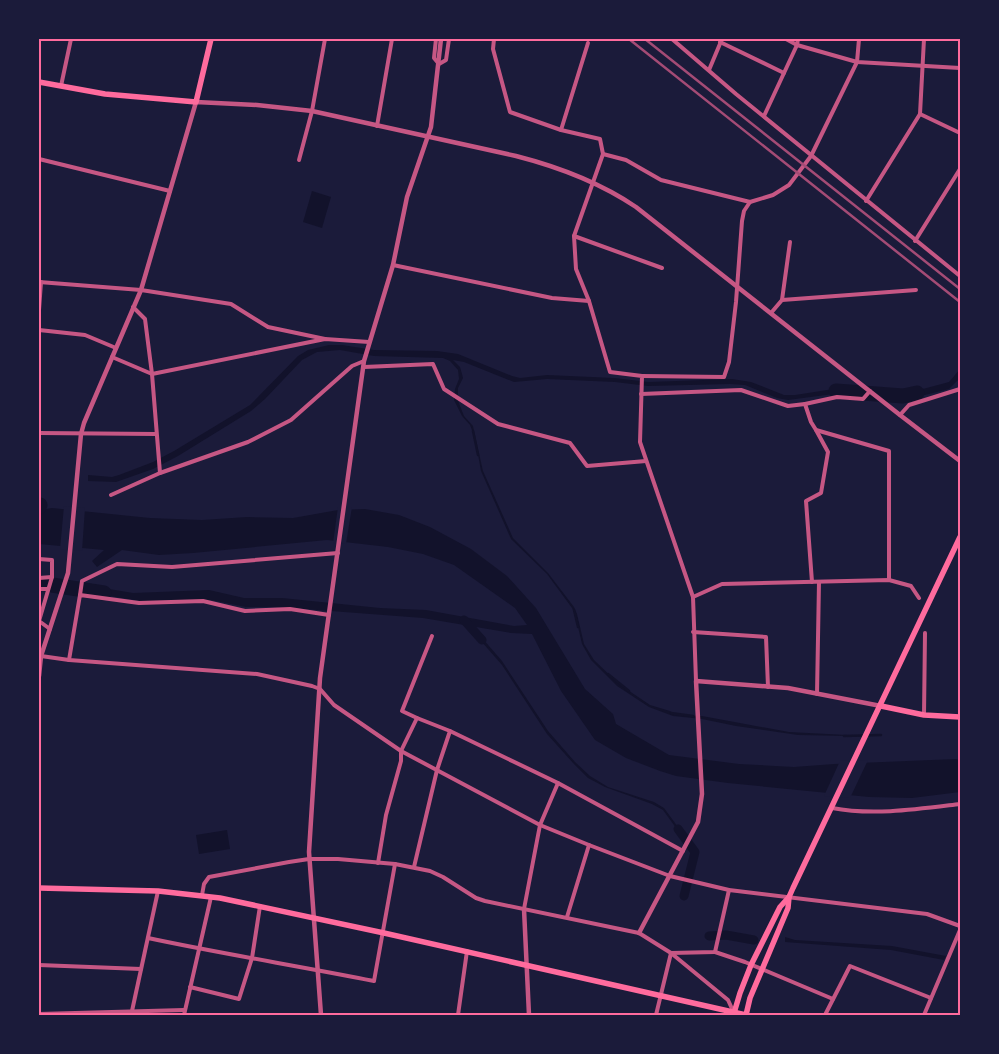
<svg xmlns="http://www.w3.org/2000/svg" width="999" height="1054" viewBox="0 0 999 1054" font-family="'Sofia Sans Condensed',sans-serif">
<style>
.water{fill:#12122b}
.pier{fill:#1b1b3a}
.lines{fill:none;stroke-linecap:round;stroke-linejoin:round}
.stream{stroke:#12122b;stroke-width:2.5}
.canal{stroke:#12122b;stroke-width:9}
.river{stroke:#12122b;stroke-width:15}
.minor{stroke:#c65784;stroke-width:4}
.tertiary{stroke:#c65784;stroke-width:4.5}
.primary{stroke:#ff6b9d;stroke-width:5.5}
.rail{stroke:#a44b75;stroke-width:2.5}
.neatline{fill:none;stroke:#ff6b9d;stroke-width:2}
</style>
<rect width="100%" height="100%" fill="#1b1b3a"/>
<!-- water -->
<g class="water">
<polygon points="312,191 331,197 322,228 303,222"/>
<polygon points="329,345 342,345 374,350 437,351 458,354 512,376 520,378 547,375 614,378 649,382 732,379 751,382 784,395 795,395 840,388 851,388 858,394 841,393 788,400 777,398 745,385 730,384 648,386 615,382 547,379 514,382 464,362 453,360 460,367 462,374 463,378 458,388 458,401 464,416 473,426 483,471 513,538 548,573 574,607 577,614 584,644 594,660 619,684 650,705 670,711 675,715 702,716 789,732 847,735 847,736 798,735 736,726 702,719 673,716 649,707 617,686 591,660 582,644 575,614 572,608 547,574 511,539 481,471 475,438 470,425 462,416 454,400 455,389 459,379 458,370 450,361 443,358 374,356 340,350 317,352 302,360 265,399 251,411 178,456 153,469 116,482 88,481 88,475 112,477 119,475 153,462 174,451 250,405 298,356 308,350"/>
<polygon points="960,369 960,378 949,389 925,395 902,399 893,392 908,393 949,382"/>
<polygon points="52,508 150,518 202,520 247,517 293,518 338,510 365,509 399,515 430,527 471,549 507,576 536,608 585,689 613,714 616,724 669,755 739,764 794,767 834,764 956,759 960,760 960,792 912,798 869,797 728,783 676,776 660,771 626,758 595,740 561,691 532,634 511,633 423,618 278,607 246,607 211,600 141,601 84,592 85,585 133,593 209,590 244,598 282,598 380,608 426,610 514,626 527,625 515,608 454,565 423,554 388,547 327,540 193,553 159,555 122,550 97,567 92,561 104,550 39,544 39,510"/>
<polygon points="476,631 502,661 548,731 575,762 590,776 608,787 654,802 664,808 686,838 684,839 663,810 652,804 605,787 588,778 573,763 547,734 502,665 474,633"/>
<polygon points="227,830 230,849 199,854 196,835"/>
<polygon points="785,937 795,940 892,946 946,956 944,960 891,950 785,942"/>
</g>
<!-- pier -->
<g class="pier">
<polygon points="64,506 85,508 82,551 60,549"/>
<polygon points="338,507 352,507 346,544 333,543"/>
<polygon points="868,760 850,798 824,796 840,761"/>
</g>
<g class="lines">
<!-- stream -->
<g class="stream">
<polyline points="473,431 478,455"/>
<polyline points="574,610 578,627"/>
<polyline points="608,674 629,691"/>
<polyline points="671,713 693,716"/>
<polyline points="844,736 881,735"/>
</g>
<!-- canal -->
<g class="canal">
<polyline points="464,620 482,640"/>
<polyline points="678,829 695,852 684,896"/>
<polyline points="709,936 726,935 754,940"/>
</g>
<!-- river -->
<g class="river">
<polyline points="836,391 903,396 917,393"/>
<polyline points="39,507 40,505"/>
<polyline points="39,583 104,593"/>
</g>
<!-- minor -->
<g class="minor">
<polyline points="436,39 434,58 439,64 446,60 449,39"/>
<polyline points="494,39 493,49 510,112 561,130 600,139 603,154 574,236 576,269 589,301 610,372 642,376 640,442 693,597 696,681"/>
<polyline points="672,39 736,94 960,276"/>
<polyline points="786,39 797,45 857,62 960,68"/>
<polyline points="720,42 784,73"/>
<polyline points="709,70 722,39"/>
<polyline points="61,86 71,39"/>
<polyline points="920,114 960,133"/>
<polyline points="764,116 797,45 798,39"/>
<polyline points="377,126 392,39"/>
<polyline points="561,130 588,43"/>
<polyline points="603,154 626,160 661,180 750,202 773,195 789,185 811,156 857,62 859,39"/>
<polyline points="39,159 170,191"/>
<polyline points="299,160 312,111 325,39"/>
<polyline points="866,201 920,114 924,39"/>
<polyline points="574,236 662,268"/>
<polyline points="915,241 960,169"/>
<polyline points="393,265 552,298 589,301"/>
<polyline points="39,282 141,290 231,304 268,327 325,339"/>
<polyline points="782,300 790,242"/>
<polyline points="133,307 145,319 152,374 160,473"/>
<polyline points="39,310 41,282"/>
<polyline points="771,313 782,300 916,290"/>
<polyline points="39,330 85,335 116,348"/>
<polyline points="112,357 152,374 325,339 369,342"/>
<polyline points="364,367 433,364 444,389 498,424 570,443 587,466 646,461"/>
<polyline points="642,376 724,377 729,362 736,302 742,221 744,211 750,202"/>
<polyline points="641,394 741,390 788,406 805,404 811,422 816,430 889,451 889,580"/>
<polyline points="805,404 837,397 863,399 870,391"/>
<polyline points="900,415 909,405 960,389"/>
<polyline points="39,433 156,434"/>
<polyline points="111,495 160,473 248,442 291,420 352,366 364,361"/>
<polyline points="39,559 52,560 52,577 39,621 50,629"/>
<polyline points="39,578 52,577"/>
<polyline points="812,582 806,501 821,493 828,452 816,430"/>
<polyline points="39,589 48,589"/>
<polyline points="80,595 82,581 117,564 172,567 338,553"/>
<polyline points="693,597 722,584 889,580 911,586 919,598"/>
<polyline points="693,632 766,637 768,687"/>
<polyline points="41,656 69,660 257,674 312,686 320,689 334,705 401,751 540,825 589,845 670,876 729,890 927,914 960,926"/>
<polyline points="69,660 80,595 139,603 203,601 245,611 290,609 329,615"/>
<polyline points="817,694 819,582"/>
<polyline points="924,715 925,633"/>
<polyline points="417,718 402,711 432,636"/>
<polyline points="450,731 558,783 683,851"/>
<path d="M832,808C873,816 919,809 960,804"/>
<polyline points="378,863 386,815 401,761 401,751 417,718 450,731 437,770 414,867"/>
<polyline points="202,895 204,884 209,877 289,862 309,859 338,859 395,864 430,871 443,877 476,898 485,901 639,933 671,953 728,1000 734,1013"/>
<polyline points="524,909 540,825 558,783"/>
<polyline points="567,917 589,845"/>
<path d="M148,938C223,954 299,966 374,981L395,864"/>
<polyline points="715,952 745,962 833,999"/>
<polyline points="39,965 141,969"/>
<polyline points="190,987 239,999 252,958 260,906"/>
<polyline points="132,1011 158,891"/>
<polyline points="39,1014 184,1010"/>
<polyline points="184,1015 211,897"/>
<polyline points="458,1015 467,951"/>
<polyline points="656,1015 671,953 715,952 729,890"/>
<polyline points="825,1015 850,966 931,998"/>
<polyline points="924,1015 960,930"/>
</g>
<!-- tertiary -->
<g class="tertiary">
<path d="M39,676L41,656L68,573L81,434L84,423L141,290L196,102L257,105L312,111L516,156C559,167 599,182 636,207L900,415L960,461"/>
<polyline points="524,909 529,1015"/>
<polyline points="639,933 698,822 702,794 696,681 788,688 881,706"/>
<polyline points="321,1015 309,852 320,678 364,361 393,265 407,197 431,127 441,39"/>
</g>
<!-- primary -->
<g class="primary">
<polyline points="39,82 105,94 196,102 211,39"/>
<polyline points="881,706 924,715 960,717"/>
<polyline points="39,888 158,891 220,898 384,933 746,1015 750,998 788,908 789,897"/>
<polyline points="734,1013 740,993 751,965 780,907 789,897 793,888 960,537"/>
</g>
<!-- rail -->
<g class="rail">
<polyline points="629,39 960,302"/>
<polyline points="645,39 960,289"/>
</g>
</g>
<!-- border -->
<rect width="999" height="1054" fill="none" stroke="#1b1b3a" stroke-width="80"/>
<rect x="40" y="40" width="919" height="974" class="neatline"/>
</svg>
